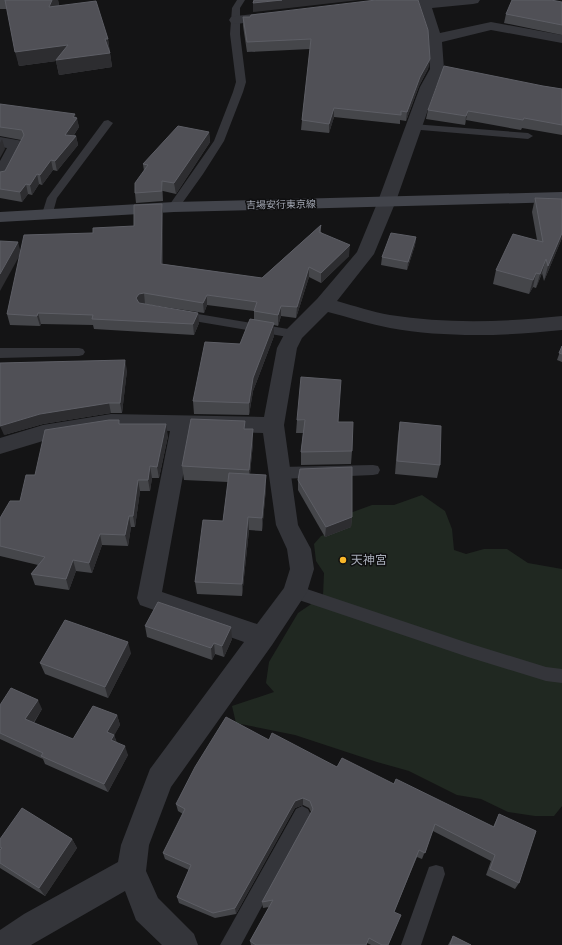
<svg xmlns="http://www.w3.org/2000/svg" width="562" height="945" viewBox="0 0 562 945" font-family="Manrope,'Noto Sans JP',sans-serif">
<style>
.green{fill:#202821}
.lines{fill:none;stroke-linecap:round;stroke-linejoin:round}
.lane{fill:#34353a;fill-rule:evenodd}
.street{fill:#34353a;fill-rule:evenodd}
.secondary{fill:#42444b;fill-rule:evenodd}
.wall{fill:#45464a}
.shaded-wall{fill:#2d2d30}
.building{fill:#505056;stroke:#5d5e65}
.poi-dot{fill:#f8b729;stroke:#0f0f10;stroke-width:1.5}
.labels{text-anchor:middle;stroke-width:3;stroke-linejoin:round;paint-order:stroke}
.far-street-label{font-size:10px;fill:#a5aab6;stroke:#0f0f10}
.poi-label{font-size:12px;fill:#a5aab6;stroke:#0f0f10;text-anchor:start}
</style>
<rect width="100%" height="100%" fill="#141415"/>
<!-- green -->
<polygon class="green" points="422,495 445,511 452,529 454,550 466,554 484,549 507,549 528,563 562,569 562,806 554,816 535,816 508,812 481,799 457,795 409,771 377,762 295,735 236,723 232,706 274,692 266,683 269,662 298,613 323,596 324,573 316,561 314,544 321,536 333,532 350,513 372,505 394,505"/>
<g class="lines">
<!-- lane -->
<g class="lane">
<polygon points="237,0 245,0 240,8 240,34 246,82 243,92 224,141 203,174 178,209 170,209 168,207 214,141 233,92 236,82 230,34 232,8"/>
<polygon points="108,120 113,123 57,198 52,216 44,216 42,214 47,198 104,121"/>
<polygon points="413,124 528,133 533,136 528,139 409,129 408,127"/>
<polygon points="180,311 294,330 298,331 300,334 298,337 294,338 176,318 174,315 176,312"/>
<polygon points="0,348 79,348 83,349 85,352 83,355 79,356 0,358"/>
<polygon points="373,465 378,466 380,470 378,474 373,475 280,479 275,477 273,473 275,469 280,467"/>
<polygon points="295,585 468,643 546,667 562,669 562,683 546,681 468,657 290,597 287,592 290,587"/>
<polygon points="302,806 308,809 311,815 308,821 241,945 220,945 296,809"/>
<polygon points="436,865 443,867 445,874 421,945 401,945 429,867"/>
</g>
<!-- street -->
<g class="street">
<path d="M415,0H480L478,3L473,4L432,8L440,33L491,22L562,35V43L491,30L442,42L444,69L436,87L396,201L374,254L337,301C355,306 372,312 390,315C447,324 505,322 562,316V330C506,336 446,338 390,328C369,324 348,317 328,312L302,338L297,348L284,425L298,525L311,549L314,569L307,592L272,645L171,787L149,845L146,871L158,898L194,934L198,945H162L136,920L125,891L31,945H0V930L24,914L118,862L121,845L150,769L244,642L140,605L137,598L170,431L111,430L43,441L0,454V438L43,425L111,414L264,417L277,348L287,329L317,299L357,252L378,201L420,87L430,69L428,39ZM191,431L263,433L276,525L287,549L290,569L284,588L257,624L162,592Z"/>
<polygon points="273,12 278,13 280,16 278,19 236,24 231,23 229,20 231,17 236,16"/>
<polygon points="0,137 23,141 25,144 8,176 6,180 0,181 0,161 7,148 0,147"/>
</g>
<!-- secondary -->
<polygon class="secondary" points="562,192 562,202 174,212 0,222 0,212 174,202"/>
</g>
<!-- wall -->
<g class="wall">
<polygon points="0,0 58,0 59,5 58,6 108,39 112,67 59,75 56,61 19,66 7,9 0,9"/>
<polygon points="562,2 562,35 504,23 506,14"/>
<polygon points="243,17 250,17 430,59 428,69 419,86 406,121 400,120 400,124 334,117 329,133 301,130 302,120 310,49 247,52 243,26"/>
<polygon points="543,86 562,89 562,135 522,128 521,130 466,120 465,125 426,119 428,110"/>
<polygon points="0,104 76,117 79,127 74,135 76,136 78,145 57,171 53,170 42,185 39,184 32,195 28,194 22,202 0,198 0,172 5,171 21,140 0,136"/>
<polygon points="209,132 210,142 176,194 163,191 163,201 136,203 135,193 144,171 143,164"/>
<polygon points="535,198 562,199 562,238 544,281 542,273 536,288 533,287 529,294 493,284 496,270 537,240 532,212"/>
<polygon points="163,214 163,264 262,278 321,225 321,232 349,256 321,283 309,277 296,318 281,316 278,326 274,325 274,336 253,391 249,415 194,414 193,401 240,344 254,320 254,311 207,305 204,313 145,304 144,304 199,323 194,335 94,329 93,325 41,324 40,326 10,325 7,314 21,252 93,233 134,226"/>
<polygon points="416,237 415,245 407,270 381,265 382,257"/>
<polygon points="562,346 562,362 557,360"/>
<polygon points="127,370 122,413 111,413 43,424 4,435"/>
<polygon points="297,420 338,422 352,451 351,464 301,465 301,452 303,433 296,433"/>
<polygon points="400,422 440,465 437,478 395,474 398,436"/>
<polygon points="120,424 168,436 159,478 152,478 150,491 140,491 135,527 131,527 128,546 102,545 92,573 76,571 69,590 35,585 31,574 38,565 0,556 0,518 20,501 35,475"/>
<polygon points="246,429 253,443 250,474 266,488 262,531 249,530 242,596 197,594 195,582 223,521 228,482 184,480 182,466"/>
<polygon points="298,480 352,517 351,527 325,537 298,490"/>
<polygon points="145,626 232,639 224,657 215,654 212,660 147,637"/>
<polygon points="131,653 108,698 45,674 40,663"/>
<polygon points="0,705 42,709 34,723 73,739 117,715 120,725 114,735 117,743 128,755 108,792 45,764 43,759 0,739"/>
<polygon points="269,740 337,767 394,784 493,827 499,814 519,883 515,889 486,875 491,861 433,831 422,859 417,857 394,912 388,945 371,945 367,943 366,945 251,945 250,941 269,907 263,908 262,902 311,812 309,808 303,805 295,808 236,914 215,918 179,903 177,897 189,870 165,859 163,853 183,814 178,811 176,804"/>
<polygon points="0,839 72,839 77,848 45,896 0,868"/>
<polygon points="453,936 471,945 448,945"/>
</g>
<!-- shaded-wall -->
<g class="shaded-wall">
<polygon points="51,0 58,0 59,5 52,21 49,7"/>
<polygon points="282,0 359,0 253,12 253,3"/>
<polygon points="108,39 112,67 59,75 56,61 19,66 15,52"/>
<polygon points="430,59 428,69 419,86 406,121 407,112 420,77"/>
<polygon points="334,108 334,117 329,133 329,124"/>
<polygon points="468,111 466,120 465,125 466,116"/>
<polygon points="75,114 76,119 77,118 79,127 67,145 65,135"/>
<polygon points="209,132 210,142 176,194 174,183"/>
<polygon points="76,136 78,145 57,171 55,161"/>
<polygon points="2,139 5,149 0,158 0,143"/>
<polygon points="51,160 53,170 42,185 40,175"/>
<polygon points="37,174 39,184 32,195 30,185"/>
<polygon points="162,181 163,191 163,201 162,191"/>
<polygon points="26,184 28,194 22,202 20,192"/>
<polygon points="162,204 163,214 163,274 161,264"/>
<polygon points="562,233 562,238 544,281 548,266"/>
<polygon points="416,237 415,245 407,270 408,262"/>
<polygon points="18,242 21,253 0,291 0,274"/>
<polygon points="350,245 349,256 321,283 321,273"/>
<polygon points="546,259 542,273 536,288 540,274"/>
<polygon points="309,267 309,277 296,318 297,307"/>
<polygon points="536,273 533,287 529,294 533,280"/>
<polygon points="144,293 145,304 141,305 138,308 136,298 139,294"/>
<polygon points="207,295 207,305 204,313 203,303"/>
<polygon points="281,306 281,316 278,326 278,315"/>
<polygon points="38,313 41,324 40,326 37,316"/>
<polygon points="198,313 199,323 194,335 193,324"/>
<polygon points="274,323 274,336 253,391 249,415 249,403 253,378"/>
<polygon points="125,360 127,370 122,413 120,403"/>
<polygon points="109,403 111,413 43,424 4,435 0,426 40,414"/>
<polygon points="166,424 168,436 159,478 157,467"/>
<polygon points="253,429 253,443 249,483 249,470"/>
<polygon points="150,466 152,478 150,491 148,480"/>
<polygon points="266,475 266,488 262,531 262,518"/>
<polygon points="138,480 140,491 135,527 133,516"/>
<polygon points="129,516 131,527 128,546 125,535"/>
<polygon points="248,517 249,530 242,596 242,584"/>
<polygon points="352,517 351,527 325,537 326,527"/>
<polygon points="100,534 102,545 92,573 89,563"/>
<polygon points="73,560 76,571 69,590 66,579"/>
<polygon points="231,627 232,639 224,657 222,646"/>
<polygon points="128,642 131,653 108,698 105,687"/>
<polygon points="214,643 215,654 212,660 211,648"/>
<polygon points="38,700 42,709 30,728 25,719"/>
<polygon points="117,715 120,725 114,736 114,735 117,744 114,749 107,732"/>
<polygon points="125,746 128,755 108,792 104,784"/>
<polygon points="303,798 303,805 295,808 236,914 235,908 295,801"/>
<polygon points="72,839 77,848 45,896 39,888"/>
</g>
<!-- building -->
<g class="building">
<polygon points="5,0 52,0 49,7 96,1 108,39 105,39 110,53 56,60 68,45 15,52"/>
<polygon points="254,0 282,0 253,3"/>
<polygon points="376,0 418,0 428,30 430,59 420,77 407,112 401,111 401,115 334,108 329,124 302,120 311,39 247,42 243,17 250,17 251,15"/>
<polygon points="512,0 551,0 562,2 562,25 506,14"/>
<polygon points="444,66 543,86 562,89 562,125 524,118 523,120 468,111 466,116 428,110"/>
<polygon points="0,104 75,114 73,117 77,118 65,135 76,136 55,161 51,160 40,175 37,174 30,185 26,184 20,192 0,189 0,172 5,171 24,135 22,130 0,127"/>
<polygon points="178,126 209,132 174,183 162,181 162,191 135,193 135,183 148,165 143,164"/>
<polygon points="535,198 562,199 562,233 548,266 546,259 540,274 536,273 533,280 496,270 513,234 543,242"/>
<polygon points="162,204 161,264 262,278 321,225 319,232 350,245 321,273 309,267 297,307 281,306 278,315 254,311 257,302 207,295 203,303 144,293 139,294 136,298 139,303 198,313 193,324 92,319 93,315 38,313 37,316 7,314 24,235 93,233 93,228 134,226 134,205"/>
<polygon points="391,233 416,237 408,262 382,257"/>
<polygon points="0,241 18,242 0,274"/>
<polygon points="250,319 274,323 253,378 249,403 193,401 205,342 240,344"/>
<polygon points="562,346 562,354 559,353"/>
<polygon points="125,360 120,403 109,403 40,414 0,426 0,363"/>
<polygon points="301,377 341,380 338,422 353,422 352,451 301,452 305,420 297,420"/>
<polygon points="191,419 245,421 244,429 253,429 249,470 182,466"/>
<polygon points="109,420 119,420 119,424 166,424 157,467 150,466 148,480 138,480 133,516 129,516 125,535 100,534 89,563 73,560 66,579 31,574 45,557 0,546 0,518 10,501 20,501 26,475 35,475 45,430"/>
<polygon points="400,422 441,426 440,465 397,461"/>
<polygon points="352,467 352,517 326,527 298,480 300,469"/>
<polygon points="229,473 266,475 262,518 248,517 242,584 195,582 203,520 223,521"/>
<polygon points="158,602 231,627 222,646 214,643 211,648 145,626"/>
<polygon points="65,620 128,642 105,687 40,663"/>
<polygon points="11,688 38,700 25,719 73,739 93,706 117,715 107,732 114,735 111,740 125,746 104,784 41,756 43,753 0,733 0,705"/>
<polygon points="226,717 269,740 272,733 337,767 342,758 394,784 396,779 494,827 499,814 536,831 519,883 490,869 495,855 435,824 425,853 419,850 394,912 401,915 388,945 382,945 369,938 366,945 256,945 250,941 273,900 262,902 313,809 310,801 303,798 295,801 235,908 213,913 177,897 191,865 163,853 185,809 176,804 195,767"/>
<polygon points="22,808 72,839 39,888 0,863 0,850 2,848 0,847 0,839"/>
<polygon points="453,936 471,945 450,945"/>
</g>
<!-- markers -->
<circle class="poi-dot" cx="343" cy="560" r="4"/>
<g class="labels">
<!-- far-street labels -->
<g class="far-street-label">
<text transform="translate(281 204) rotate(-1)" y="4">吉場安行東京線</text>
</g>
<!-- poi labels -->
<g class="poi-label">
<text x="351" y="564">天神宮</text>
</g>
</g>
</svg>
